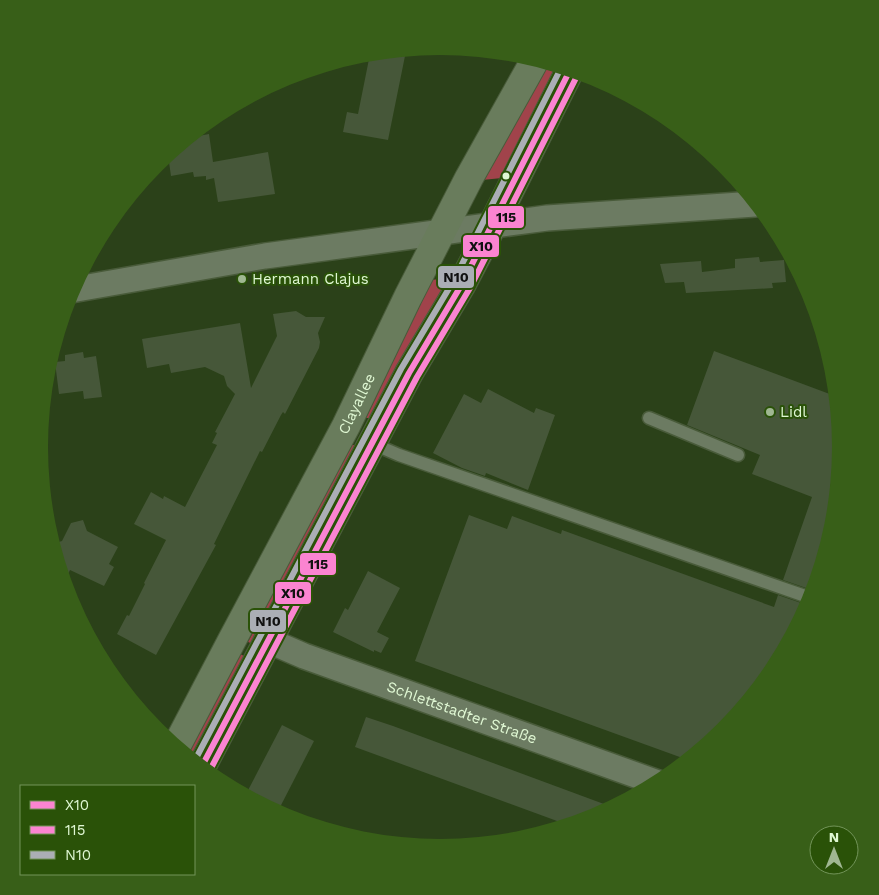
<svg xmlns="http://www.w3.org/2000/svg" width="879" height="895" viewBox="0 0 879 895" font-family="'Work Sans',sans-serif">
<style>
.green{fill:#a1434b}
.building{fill:#465739}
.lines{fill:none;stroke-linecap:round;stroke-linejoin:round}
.service-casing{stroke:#495b3a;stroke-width:15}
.minor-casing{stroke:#495b3a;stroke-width:28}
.secondary-casing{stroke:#495b3a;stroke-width:30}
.service{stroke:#6c7b62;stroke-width:12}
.minor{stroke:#6c7b62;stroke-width:25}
.secondary{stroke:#697c5c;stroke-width:28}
.bus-1-casing{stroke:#2a5208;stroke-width:10}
.bus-2-casing{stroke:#2a5208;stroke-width:10}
.bus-3-casing{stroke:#2a5208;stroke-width:10}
.bus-1{stroke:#fb84d1;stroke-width:6}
.bus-2{stroke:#fb84d1;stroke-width:6}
.bus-3{stroke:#abaeb5;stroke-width:6}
.bus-dot{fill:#dff7d3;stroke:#2a5208;stroke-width:2}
.poi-dot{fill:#a0b792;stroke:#2a5208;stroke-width:2}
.labels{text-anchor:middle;stroke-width:4;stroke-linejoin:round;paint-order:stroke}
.poi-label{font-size:15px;fill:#dff7d3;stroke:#2a5208;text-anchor:start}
.street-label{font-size:15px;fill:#dff7d3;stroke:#2a5208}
.line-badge{stroke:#2a5208;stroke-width:2}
.pale-badge-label{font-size:14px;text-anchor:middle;font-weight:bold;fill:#111}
</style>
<rect width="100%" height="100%" fill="#2b4119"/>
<!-- green -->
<g class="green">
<polygon points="546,63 559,67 502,178 482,180"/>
<polygon points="448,278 371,418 366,418 431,280"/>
<polygon points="351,444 356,446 253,644 248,642 348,447"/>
<polygon points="240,654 246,657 192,760 187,756"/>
</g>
<!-- building -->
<g class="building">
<polygon points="385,52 405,56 388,140 343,132 347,112 358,114 370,54"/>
<polygon points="209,134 213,162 268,152 275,194 218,202 214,178 206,180 206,176 194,177 193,172 171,176 168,155 188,138"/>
<polygon points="759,257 760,262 784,260 786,282 772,283 773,288 686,293 684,282 665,283 660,264 701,261 702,272 735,268 735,259"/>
<polygon points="296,311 306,317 325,317 318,333 320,342 319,348 285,414 283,412 281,415 262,452 260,451 214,544 216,545 156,655 117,634 127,615 129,616 145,584 144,583 166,540 134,524 151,492 163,499 164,496 185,507 217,445 212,443 217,433 215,432 235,394 227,386 224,376 205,367 171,373 169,364 147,368 142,339 240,323 251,388 277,336 273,314"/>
<polygon points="714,351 835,396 840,448 839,462 830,486 836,488 832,526 813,588 810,587 809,589 783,580 812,497 752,474 760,455 687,425"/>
<polygon points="83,352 84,358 96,356 102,397 84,399 83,391 59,394 55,362 65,361 65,355"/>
<polygon points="488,389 534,413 536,408 555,415 528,490 486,473 485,476 462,468 433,453 464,394 481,403"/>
<polygon points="469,515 507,529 512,516 561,534 562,530 774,607 778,595 804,604 797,625 773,670 723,731 688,760 415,661"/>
<polygon points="83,520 87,531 118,547 109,564 114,567 104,586 70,570 64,582 52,544 62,541 71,523"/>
<polygon points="368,571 400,588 377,632 389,638 381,653 374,650 374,652 333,632 345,608 348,610"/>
<polygon points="366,717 393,726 612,807 593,818 568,825 355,747"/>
<polygon points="282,725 314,741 277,813 245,796"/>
</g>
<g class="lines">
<defs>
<g id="service">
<polyline points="649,418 738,455"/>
<polyline points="371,443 399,455 811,598"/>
</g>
<g id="minor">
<polyline points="71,290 265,256 547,218 755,204"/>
<path id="s1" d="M267,640L304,656L658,783"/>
</g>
<g id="secondary">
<path id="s2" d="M176,747L231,642L346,426L408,297L469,178L535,60"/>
<polyline points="201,768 409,373 462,284 482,246 570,70"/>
</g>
</defs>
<!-- service casing -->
<use href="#service" class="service-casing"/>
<!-- minor casing -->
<use href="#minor" class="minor-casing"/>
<!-- secondary casing -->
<use href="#secondary" class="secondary-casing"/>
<!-- service -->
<use href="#service" class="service"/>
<!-- minor -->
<use href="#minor" class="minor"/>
<!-- secondary -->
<use href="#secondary" class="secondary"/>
<defs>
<polyline id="bus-1" points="201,768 409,373 462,284 570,70"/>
<polyline id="bus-2" points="209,772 417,377 470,288 578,74"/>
<polyline id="bus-3" points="194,762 401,369 454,280 561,68"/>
</defs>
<!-- bus-1 casing -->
<use href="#bus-1" class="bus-1-casing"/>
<!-- bus-2 casing -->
<use href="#bus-2" class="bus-2-casing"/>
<!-- bus-3 casing -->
<use href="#bus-3" class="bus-3-casing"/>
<!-- bus-1 -->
<use href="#bus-1" class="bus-1"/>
<!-- bus-2 -->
<use href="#bus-2" class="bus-2"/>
<!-- bus-3 -->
<use href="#bus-3" class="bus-3"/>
</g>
<!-- markers -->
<circle class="bus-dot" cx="506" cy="176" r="4.5"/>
<g class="poi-dot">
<circle cx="242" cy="279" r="5"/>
<circle cx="770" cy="412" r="5"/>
</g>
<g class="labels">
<!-- poi labels -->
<g class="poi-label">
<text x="252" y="284">Hermann Clajus</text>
<text x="780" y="417">Lidl</text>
</g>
<!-- street labels -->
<g class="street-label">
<text dy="5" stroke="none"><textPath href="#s2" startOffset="388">Clayallee</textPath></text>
<text dy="5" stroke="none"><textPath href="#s1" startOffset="208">Schlettstadter Straße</textPath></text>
</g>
</g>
<!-- crop -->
<path d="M0 0H879V895H0ZM48 447a392 392 0 1 1 784 0a392 392 0 1 1-784 0Z" fill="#385f18" fill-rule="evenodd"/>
<g class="line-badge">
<rect x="487" y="205" width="38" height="24" rx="5" fill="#fb84d1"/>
<rect x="462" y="234" width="38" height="24" rx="5" fill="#fb84d1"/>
<rect x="437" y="265" width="38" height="24" rx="5" fill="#abaeb5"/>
<rect x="299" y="552" width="38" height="24" rx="5" fill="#fb84d1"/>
<rect x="274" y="581" width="38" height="24" rx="5" fill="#fb84d1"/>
<rect x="249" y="609" width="38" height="24" rx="5" fill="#abaeb5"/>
</g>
<g class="pale-badge-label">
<text x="506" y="222">115</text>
<text x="481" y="251">X10</text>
<text x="456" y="282">N10</text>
<text x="318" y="569">115</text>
<text x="293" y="598">X10</text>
<text x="268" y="626">N10</text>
</g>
<!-- legend -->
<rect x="20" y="785" width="175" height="90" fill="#2a5208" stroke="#729459"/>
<rect x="30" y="801" width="25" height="8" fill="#fb84d1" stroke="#729459"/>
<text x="65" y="810" font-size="15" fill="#dff7d3">X10</text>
<rect x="30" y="826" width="25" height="8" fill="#fb84d1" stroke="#729459"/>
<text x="65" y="835" font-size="15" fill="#dff7d3">115</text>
<rect x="30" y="851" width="25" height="8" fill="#abaeb5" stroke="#729459"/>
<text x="65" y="860" font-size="15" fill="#dff7d3">N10</text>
<!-- north arrow -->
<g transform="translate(834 850)"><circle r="24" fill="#2a5208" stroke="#729459"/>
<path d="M0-4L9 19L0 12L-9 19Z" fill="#a0b792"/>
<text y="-8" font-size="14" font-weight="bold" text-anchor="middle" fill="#dff7d3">N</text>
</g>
</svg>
